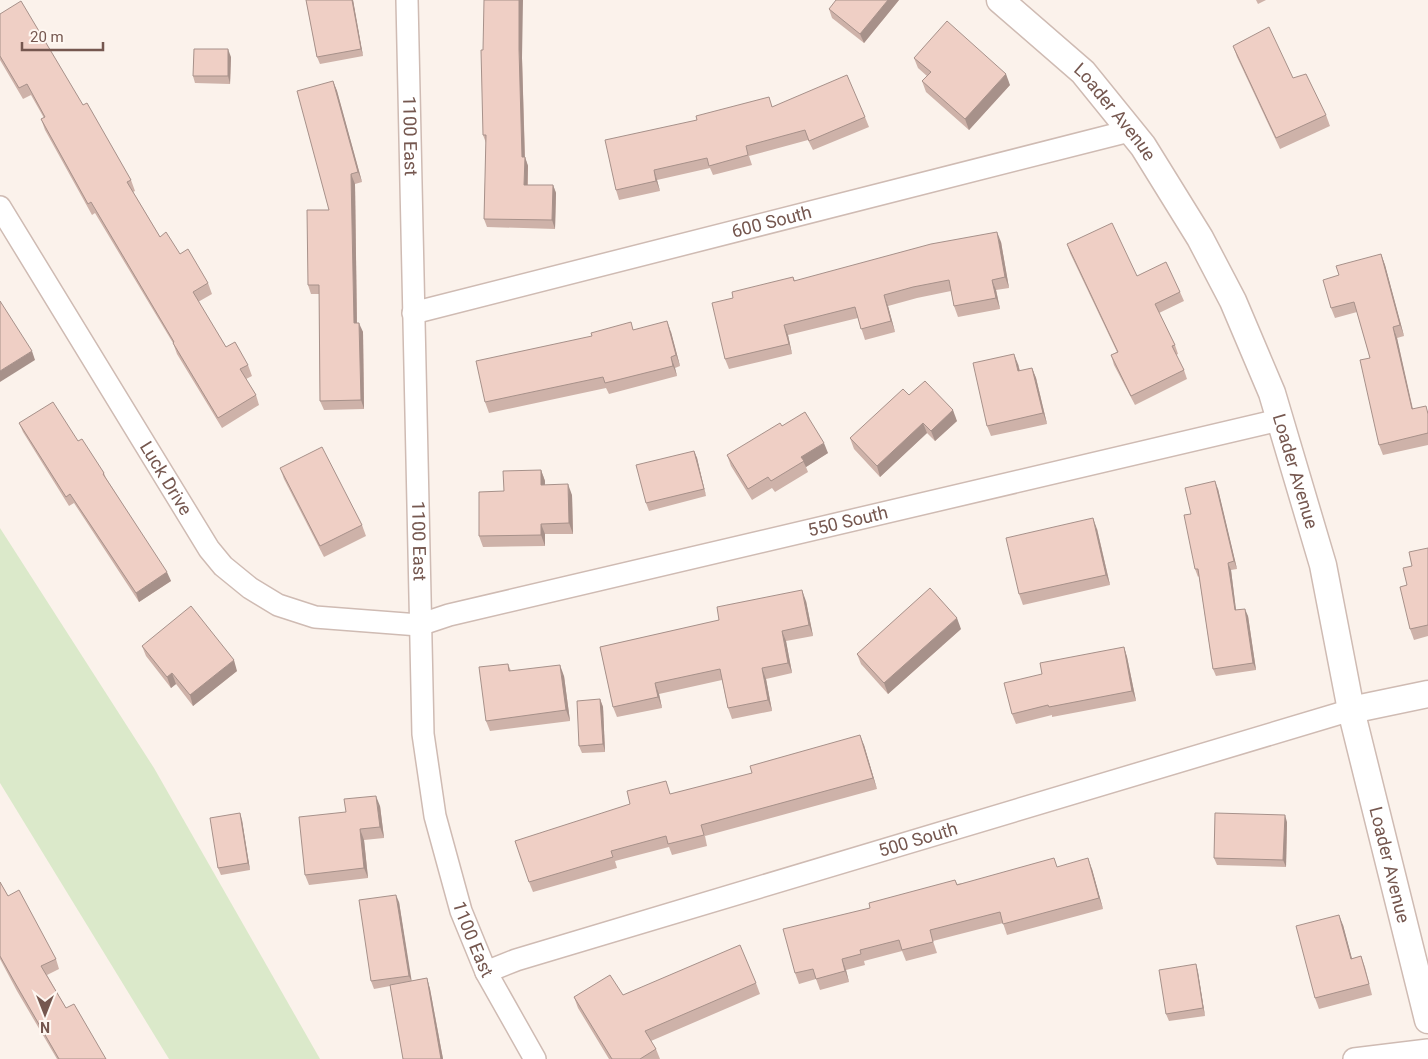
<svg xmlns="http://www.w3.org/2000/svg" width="1428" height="1059" viewBox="0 0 1428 1059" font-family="Roboto,sans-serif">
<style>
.green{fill:#dbe9ca}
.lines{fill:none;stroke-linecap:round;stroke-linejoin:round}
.minor-casing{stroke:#cfbbb3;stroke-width:24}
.tertiary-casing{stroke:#cfbbb3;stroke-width:29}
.minor{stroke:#fff;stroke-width:21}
.tertiary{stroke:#fff;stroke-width:26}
.wall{fill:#ceb2a9}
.shaded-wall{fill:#a7918a}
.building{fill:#efcfc5;stroke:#a7918a}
.labels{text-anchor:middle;stroke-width:4.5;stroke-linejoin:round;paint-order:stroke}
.street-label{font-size:18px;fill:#75574f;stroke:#fef7f1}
</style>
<rect width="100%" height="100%" fill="#fbf2eb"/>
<!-- green -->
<polygon class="green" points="0,528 154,768 320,1059 169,1059 0,783"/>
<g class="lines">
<defs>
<g id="minor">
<path id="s1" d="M407,0L423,734L435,816L461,911L486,972L535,1059"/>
<path id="s2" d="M0,207L209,549L223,566L250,588L278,605L315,617L419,625L449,615L1279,420"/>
<path id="s3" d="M413,313L1129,131"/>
<path id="s4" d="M486,972L516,960L1351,710"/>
<polyline points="1354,1059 1428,1050"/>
</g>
<g id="tertiary">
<path id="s5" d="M1000,0L1083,72L1143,146L1200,238L1233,301L1272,393L1323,565L1351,710L1428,1020"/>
<polyline points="1351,710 1428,694"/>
</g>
</defs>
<!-- minor casing -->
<use href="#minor" class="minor-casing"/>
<!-- tertiary casing -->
<use href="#tertiary" class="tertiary-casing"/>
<!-- minor -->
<use href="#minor" class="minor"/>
<!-- tertiary -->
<use href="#tertiary" class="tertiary"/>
</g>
<!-- wall -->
<g class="wall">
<polygon points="306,0 353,0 363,56 320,64 317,57"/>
<polygon points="899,0 864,43 832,18 829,9"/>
<polygon points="1256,0 1266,0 1258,4"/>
<polygon points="0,14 83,105 131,180 135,191 133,192 160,237 180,254 208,283 212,294 198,302 226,347 248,365 252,376 246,379 256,395 259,405 222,428 177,354 173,343 95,213 92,215 45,130 41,119 44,118 31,95 23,99 0,60"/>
<polygon points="1233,46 1293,78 1326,115 1330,126 1280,149 1237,57"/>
<polygon points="483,50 522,58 525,157 528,166 528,185 553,185 556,193 555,229 487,227 484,219 486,143 483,135"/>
<polygon points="231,57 230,84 195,83 193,76"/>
<polygon points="914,58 1010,85 969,130 926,92 922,81 927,76 918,68"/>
<polygon points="333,81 337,91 362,182 355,184 357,323 363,332 364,409 324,410 320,401 319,294 311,294 308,285 329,210"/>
<polygon points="772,107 865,117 869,127 813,150 808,140 749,156 752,165 713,175 710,168 657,180 660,191 619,200 616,190"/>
<polygon points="1001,242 1009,288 996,290 1000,309 958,317 954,306 951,291 917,298 888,306 895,332 865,340 858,318 788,335 792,354 729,369 725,359 733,298 793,277 795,281"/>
<polygon points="1067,244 1137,276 1180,292 1184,301 1159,313 1175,345 1178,354 1176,355 1184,370 1187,379 1135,405 1114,365 1111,355 1117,352 1070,253"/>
<polygon points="1381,254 1385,265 1404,336 1397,338 1413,409 1428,411 1428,445 1383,455 1379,445 1370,358 1357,312 1335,318 1331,308 1339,275"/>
<polygon points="633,330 671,332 680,366 675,368 677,376 609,394 606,388 489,413 485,402"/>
<polygon points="1018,364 1020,371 1032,368 1036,378 1047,424 991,436 987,426"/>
<polygon points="909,395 957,421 935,441 927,433 880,477 854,449 850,438"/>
<polygon points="19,423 78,441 104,473 106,478 171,581 139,602 74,503 69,506 23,432"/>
<polygon points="782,426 828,453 806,467 808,472 775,492 772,488 752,500 731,466 727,455"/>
<polygon points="694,451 697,458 706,496 649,511 646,503"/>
<polygon points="280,468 362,525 366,536 324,557 284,479"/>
<polygon points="541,470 545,481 545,485 572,495 573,534 545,534 545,546 483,547 479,536 504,491"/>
<polygon points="1218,489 1237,569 1231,570 1236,610 1248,616 1256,670 1216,676 1213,669 1199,576 1198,577 1195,569 1191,514"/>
<polygon points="1097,529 1110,585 1023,605 1019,594"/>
<polygon points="1428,548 1428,636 1414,640 1410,629 1407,585 1412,566"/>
<polygon points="806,601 813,636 786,641 792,673 766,679 772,711 732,719 728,708 722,680 659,694 662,708 617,717 613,707 600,647"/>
<polygon points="961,629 888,694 861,664 857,654"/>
<polygon points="142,646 237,671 193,706 176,684 171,688 146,656"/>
<polygon points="1124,647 1127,657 1136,701 1052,717 1052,715 1016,724 1012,714 1042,674"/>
<polygon points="508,664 511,671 564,676 570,721 490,731 486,721"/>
<polygon points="600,699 603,707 605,752 582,753 579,746"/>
<polygon points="864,745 877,789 705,836 707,846 672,855 669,847 615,861 617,868 533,892 529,882 671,794"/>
<polygon points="380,806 384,838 364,840 368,878 309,885 305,875 346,812"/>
<polygon points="242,820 250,870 221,875 218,868"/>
<polygon points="1287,822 1286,867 1217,865 1214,858"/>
<polygon points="1057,867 1092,869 1103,909 1007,935 1003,923 933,941 937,953 906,961 902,951 864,961 865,965 846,970 849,982 820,990 816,979 799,984 795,973 870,908 955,880 957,884"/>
<polygon points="0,882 8,896 56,959 59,969 47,975 66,1008 106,1059 57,1059 17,991 0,959"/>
<polygon points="399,902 411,981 427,978 430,989 443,1059 403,1059 390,986 374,989 371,981"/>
<polygon points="1343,925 1352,959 1361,956 1365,967 1372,995 1319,1009 1315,998"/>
<polygon points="1196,964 1198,972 1205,1016 1169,1021 1166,1014"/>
<polygon points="756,983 760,994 651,1041 656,1049 660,1059 609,1059 578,1008 574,997 623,995"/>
</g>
<!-- shaded-wall -->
<g class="shaded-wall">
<polygon points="352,0 353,0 363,56 361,49"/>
<polygon points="519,0 523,0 522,58 525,166 522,157 519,49"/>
<polygon points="888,0 899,0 864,43 860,34"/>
<polygon points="228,49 231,57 230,84 228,76"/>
<polygon points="1006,74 1010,85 969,130 965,119"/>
<polygon points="333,81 337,91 362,182 358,172"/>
<polygon points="525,157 528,166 527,193 524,185"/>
<polygon points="654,170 657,180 660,191 656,181"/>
<polygon points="351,174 355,184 357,333 354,323"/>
<polygon points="553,185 556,193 555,229 552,220"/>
<polygon points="997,232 1001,242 1009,288 1005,277"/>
<polygon points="1381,254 1385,265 1404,336 1400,325"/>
<polygon points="992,280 996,290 1000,309 996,298"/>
<polygon points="884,295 888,306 895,332 891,321"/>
<polygon points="667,321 671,332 680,366 676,355"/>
<polygon points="359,323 363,332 364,409 361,400"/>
<polygon points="784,325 788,335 792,354 789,344"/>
<polygon points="1393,327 1397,338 1415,420 1412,409"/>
<polygon points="32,351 35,360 0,382 0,371"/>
<polygon points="1014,354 1018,364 1022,381 1018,371"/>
<polygon points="671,357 675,368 677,376 673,366"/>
<polygon points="1032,368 1036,378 1047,424 1043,413"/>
<polygon points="953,410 957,421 935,441 931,431"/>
<polygon points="923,423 927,433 880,477 877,466"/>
<polygon points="824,443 828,453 806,467 801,457"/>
<polygon points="694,451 697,458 706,496 704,489"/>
<polygon points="541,470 545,481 545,496 541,485"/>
<polygon points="1215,481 1218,489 1237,569 1234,561"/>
<polygon points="568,484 572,495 573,534 569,523"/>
<polygon points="1093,518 1097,529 1110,585 1106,575"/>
<polygon points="541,524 545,534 545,546 541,535"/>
<polygon points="1228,563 1231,570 1237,618 1235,610"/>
<polygon points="167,572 171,581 139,602 136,593"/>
<polygon points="802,590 806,601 813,636 809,625"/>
<polygon points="1245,609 1248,616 1256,670 1253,663"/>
<polygon points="957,618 961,629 888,694 884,683"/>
<polygon points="782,631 786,641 792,673 788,663"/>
<polygon points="1124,647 1127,657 1136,701 1132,691"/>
<polygon points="234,660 237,671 193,706 190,695"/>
<polygon points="560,665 564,676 570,721 566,710"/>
<polygon points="762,668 766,679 772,711 768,700"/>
<polygon points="172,673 176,684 171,688 167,677"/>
<polygon points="655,683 659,694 662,708 658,697"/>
<polygon points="600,699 603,707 605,752 603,744"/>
<polygon points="860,735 864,745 877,789 873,778"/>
<polygon points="376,796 380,806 384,838 380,827"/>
<polygon points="240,813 242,820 250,870 248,863"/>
<polygon points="1285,815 1287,822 1286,867 1283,860"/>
<polygon points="360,829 364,840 368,878 364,868"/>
<polygon points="1088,858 1092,869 1103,909 1099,898"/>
<polygon points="396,895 399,902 412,983 409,976"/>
<polygon points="1339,915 1343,925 1355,970 1351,959"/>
<polygon points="842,959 846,970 849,982 845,971"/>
<polygon points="1196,964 1198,972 1205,1016 1203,1008"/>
<polygon points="427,978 430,989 443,1059 441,1059"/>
</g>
<!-- building -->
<g class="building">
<polygon points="306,0 352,0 361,49 317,57"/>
<polygon points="484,0 519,0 519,49 522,157 525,157 524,185 553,185 552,220 484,219 486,135 483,135 481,50 483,50"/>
<polygon points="836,0 888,0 860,34 829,9"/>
<polygon points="21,1 83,105 87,103 131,180 127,182 160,237 166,232 180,254 188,249 208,283 193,292 226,347 235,342 248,365 240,369 256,395 218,418 173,343 174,342 91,202 88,204 41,119 45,117 27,84 19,88 0,56 0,14"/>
<polygon points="947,21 1006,74 965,119 922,81 931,72 914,58"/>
<polygon points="1269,27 1293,78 1306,74 1326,115 1276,138 1233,46"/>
<polygon points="194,49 228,49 228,76 193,76"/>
<polygon points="847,75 865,117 809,141 805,130 746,146 748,155 709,166 707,158 654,170 656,181 616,190 605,140 697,120 696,116 769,97 772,107"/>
<polygon points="333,81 358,172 351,174 354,323 359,323 361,400 320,401 319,285 308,285 307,210 329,210 297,91"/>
<polygon points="1112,223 1137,276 1166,262 1180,292 1155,304 1175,345 1172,346 1184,370 1131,396 1111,355 1118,352 1067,244"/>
<polygon points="997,232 1005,277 992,280 996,298 954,306 949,280 913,287 884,295 891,321 861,329 855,307 784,325 789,344 725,359 712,303 733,298 732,292 793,277 794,281 931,244"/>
<polygon points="1381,254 1400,325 1393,327 1412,409 1426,406 1428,414 1428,433 1379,445 1360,360 1370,358 1354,302 1331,308 1323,280 1339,275 1336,266"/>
<polygon points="0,301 32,351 0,371"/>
<polygon points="667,321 676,355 671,357 673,366 605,383 603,377 485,402 476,361 592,336 591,333 631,322 633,330"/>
<polygon points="1014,354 1018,371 1032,368 1043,413 987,426 973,363"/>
<polygon points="925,381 953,410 931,431 923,423 877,466 850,438 903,389 909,395"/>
<polygon points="53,402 78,441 82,439 104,473 103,474 167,572 136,593 70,494 66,497 19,423"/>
<polygon points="805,412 824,443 801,457 804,461 771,481 768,477 748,489 727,455 780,423 782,426"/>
<polygon points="322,447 362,525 320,546 280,468"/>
<polygon points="694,451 704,489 646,503 636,465"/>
<polygon points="541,470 541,485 568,484 569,523 541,524 541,535 479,536 479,492 504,491 503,471"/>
<polygon points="1215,481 1234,561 1228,563 1235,610 1245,609 1253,663 1213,669 1198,569 1195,569 1184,515 1191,514 1185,488"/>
<polygon points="1093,518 1106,575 1019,594 1006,538"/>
<polygon points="1428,548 1428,625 1410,629 1400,587 1407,585 1403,568 1412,566 1409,552"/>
<polygon points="930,588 957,618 884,683 857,654"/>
<polygon points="802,590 809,625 782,631 788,663 762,668 768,700 728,708 720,669 655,683 658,697 613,707 600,647 719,620 717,607"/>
<polygon points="191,606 234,660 190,695 172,673 167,677 142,646"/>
<polygon points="1124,647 1132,691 1049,707 1048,705 1012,714 1004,683 1042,674 1040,663"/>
<polygon points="508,664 509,671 560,665 566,710 486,721 479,667"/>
<polygon points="600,699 603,744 579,746 577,701"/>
<polygon points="860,735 873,778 701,825 704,835 668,844 666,836 611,851 613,857 529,882 515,841 630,804 627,791 666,781 670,794 752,773 750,766"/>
<polygon points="376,796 380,827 360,829 364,868 305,875 299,817 346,812 344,799"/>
<polygon points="240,813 248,863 218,868 210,818"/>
<polygon points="1215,813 1285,815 1283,860 1214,858"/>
<polygon points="1054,858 1057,867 1088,858 1099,898 1003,924 1000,912 930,930 933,942 902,950 899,940 860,950 861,954 842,959 845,971 816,979 813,969 795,973 783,929 870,908 869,903 955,880 957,885"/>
<polygon points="0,882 8,896 19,890 56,959 41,966 66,1008 74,1004 106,1059 59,1059 14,981 0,956"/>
<polygon points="396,895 409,976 371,981 359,900"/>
<polygon points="1339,915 1351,959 1361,956 1369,984 1315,998 1296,926"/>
<polygon points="740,945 756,983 645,1031 656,1049 640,1059 612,1059 574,997 610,975 623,995"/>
<polygon points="1196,964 1203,1008 1166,1014 1159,970"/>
<polygon points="427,978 441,1059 403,1059 390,985"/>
</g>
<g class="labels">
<!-- street labels -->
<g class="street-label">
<text dy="6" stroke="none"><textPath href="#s5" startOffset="161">Loader Avenue</textPath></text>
<text dy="6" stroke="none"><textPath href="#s1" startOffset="136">1100 East</textPath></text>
<text dy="6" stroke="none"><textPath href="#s3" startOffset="370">600 South</textPath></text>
<text dy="6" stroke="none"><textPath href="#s5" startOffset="566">Loader Avenue</textPath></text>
<text dy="6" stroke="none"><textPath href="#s2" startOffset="318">Luck Drive</textPath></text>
<text dy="6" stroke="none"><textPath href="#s2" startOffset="1075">550 South</textPath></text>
<text dy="6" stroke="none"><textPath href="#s1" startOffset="541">1100 East</textPath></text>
<text dy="6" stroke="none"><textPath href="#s4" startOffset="452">500 South</textPath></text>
<text dy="6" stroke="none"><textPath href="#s5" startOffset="971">Loader Avenue</textPath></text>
<text dy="6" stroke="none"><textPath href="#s1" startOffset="946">1100 East</textPath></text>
</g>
</g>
<!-- north arrow -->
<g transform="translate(45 1014) rotate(180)" stroke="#fef7f1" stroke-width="4" paint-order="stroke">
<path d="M0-4L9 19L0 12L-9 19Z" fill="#75574f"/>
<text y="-8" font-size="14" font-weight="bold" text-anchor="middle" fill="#75574f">N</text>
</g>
<!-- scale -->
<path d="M22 42v8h81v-8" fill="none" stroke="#75574f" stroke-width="2.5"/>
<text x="30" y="42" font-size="15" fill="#75574f" stroke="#fef7f1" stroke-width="4" paint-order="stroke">20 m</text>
</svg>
